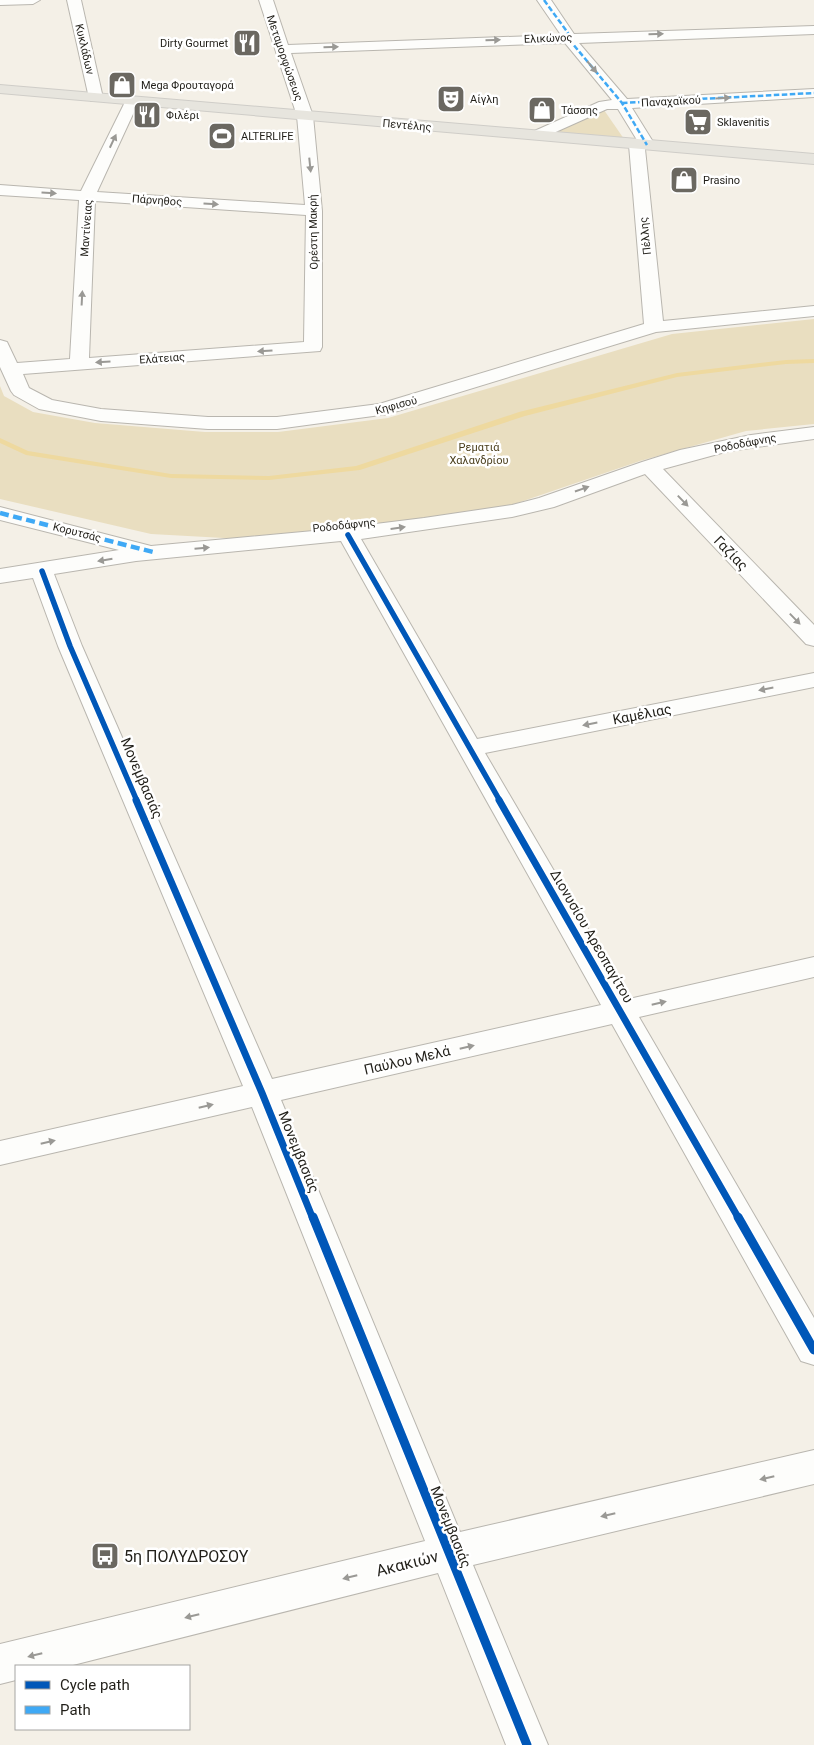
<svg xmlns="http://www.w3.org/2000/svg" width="814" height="1745" viewBox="0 0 814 1745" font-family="Roboto,sans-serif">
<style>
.green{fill:#e9dec0}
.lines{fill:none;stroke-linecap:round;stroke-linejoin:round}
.stream{fill:#eed99f;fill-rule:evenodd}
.minor-casing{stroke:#b9b6af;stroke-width:2}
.major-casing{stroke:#cfcdc8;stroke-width:2}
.minor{fill:#fdfdfb;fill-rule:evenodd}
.major{fill:#e7e5de;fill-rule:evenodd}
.quiet-far1{stroke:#3fa9f5;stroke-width:2.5;stroke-dasharray:5.5 2.5;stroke-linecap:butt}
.quiet{stroke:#3fa9f5;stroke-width:4.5;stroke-dasharray:9 4.5;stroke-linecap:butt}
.cycleway-far2-casing{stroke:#fff;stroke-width:8}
.cycleway-far1-casing{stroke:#fff;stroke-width:10}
.cycleway-casing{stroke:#fff;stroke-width:12}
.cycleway-far2{stroke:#0057b8;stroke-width:5.5}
.cycleway-far1{stroke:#0057b8;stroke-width:7}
.cycleway{stroke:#0057b8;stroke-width:9}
.oneway{fill:#9a9995}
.labels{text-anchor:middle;stroke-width:5;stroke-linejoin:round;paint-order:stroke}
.far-street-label{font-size:11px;fill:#211f19;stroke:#fff}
.far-poi-label{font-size:11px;fill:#211f19;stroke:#fff;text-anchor:start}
.far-park-label{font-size:11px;fill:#4a3e1c;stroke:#fff}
.street-label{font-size:14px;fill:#211f19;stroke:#fff}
.near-poi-label{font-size:16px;fill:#211f19;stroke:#fff;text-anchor:start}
.near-street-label{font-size:16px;fill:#211f19;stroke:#fff}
</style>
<rect width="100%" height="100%" fill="#f4f0e7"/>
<!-- green -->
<g class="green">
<polygon points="599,110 604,110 624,139 559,133 558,131"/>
<polygon points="814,319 814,424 746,431 640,461 491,512 281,541 151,534 0,499 0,386 4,396 33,412 95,423 205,432 278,432 388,418 672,334"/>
</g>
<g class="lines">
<!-- stream -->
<polygon class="stream" points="814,359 814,363 786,364 677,377 525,416 360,470 269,480 171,478 26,455 0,443 0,438 28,451 171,474 269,476 356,466 519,412 677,373 786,360"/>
<defs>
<g id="minor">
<polygon points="0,0 40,0 33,4 0,5"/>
<polygon points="67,0 81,0 103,98 101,101 91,101 89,98"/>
<path d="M259,0H273L288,45L561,35L537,0H551L574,34L814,26V34L579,43L627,99L814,89V97L632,108L655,145L652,148L645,149L663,321L814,306V316L656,332L388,414L277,429H208L101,421L39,409L14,395L11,391L0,367V340L7,342L17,363L70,359L79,200L0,195V185L81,191L127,98H137L139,101L97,192L305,205L297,116ZM565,43L612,100L599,102L530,133L527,136L530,139H540L607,109H618L637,140L632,142L629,145L644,324L379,404L277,417H208L101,409L52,400L29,388L23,374L320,351L322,347V211L313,116L291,53ZM95,201L306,215L304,342L89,358Z"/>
<path d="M814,427V439L729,451L663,469L814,625V646L806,644L645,474L554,507L512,517L361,539L477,739L814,673V687L485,753L629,999L814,957V977L639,1017L814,1318V1365L801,1361L612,1024L281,1100L460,1532L814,1450V1484L473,1565L548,1745H506L438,1573L69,1666H16V1680L0,1684V1644L425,1541L252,1107L0,1165V1141L243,1086L58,646L33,578L0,583V569L119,550L0,520V507L151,546L335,529L424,518L512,505L539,498L642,462L680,450L751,435ZM341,541L601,1005L272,1079L82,646L54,574L136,561Z"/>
</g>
<polygon id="major" points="0,85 814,154 814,164 0,93"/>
</defs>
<!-- minor casing -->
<use href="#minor" class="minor-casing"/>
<!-- major casing -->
<use href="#major" class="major-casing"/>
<!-- minor -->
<use href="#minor" class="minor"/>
<!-- major -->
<use href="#major" class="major"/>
<!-- quiet-far1 -->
<g class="quiet-far1">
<polyline points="544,0 568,33 567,37 622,103 647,145"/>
<polyline points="622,103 814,93"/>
</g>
<!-- quiet -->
<polyline class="quiet" points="0,513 153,552"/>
<defs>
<g id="cycleway-far2">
<polyline points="348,535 500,801"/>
<polyline points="42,571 70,646 137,801"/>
</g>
<g id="cycleway-far1">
<polyline points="136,800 262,1093 313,1219"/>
<polyline points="499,800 739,1219"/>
</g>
<g id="cycleway">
<polyline points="313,1217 527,1745"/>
<polyline points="738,1217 814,1350"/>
</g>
</defs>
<!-- cycleway-far2 casing -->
<use href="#cycleway-far2" class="cycleway-far2-casing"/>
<!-- cycleway-far1 casing -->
<use href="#cycleway-far1" class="cycleway-far1-casing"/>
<!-- cycleway casing -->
<use href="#cycleway" class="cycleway-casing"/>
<!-- cycleway-far2 -->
<use href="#cycleway-far2" class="cycleway-far2"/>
<!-- cycleway-far1 -->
<use href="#cycleway-far1" class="cycleway-far1"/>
<!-- cycleway -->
<use href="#cycleway" class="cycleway"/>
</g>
<!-- one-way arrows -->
<defs><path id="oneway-solid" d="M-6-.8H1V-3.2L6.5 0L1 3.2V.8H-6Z" transform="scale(1.25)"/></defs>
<g class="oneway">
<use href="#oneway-solid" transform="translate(656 34) rotate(-2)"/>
<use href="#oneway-solid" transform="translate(493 40) rotate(-2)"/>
<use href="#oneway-solid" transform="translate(331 47) rotate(-2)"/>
<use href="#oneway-solid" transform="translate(592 67) rotate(50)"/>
<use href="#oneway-solid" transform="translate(723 98) rotate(-3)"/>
<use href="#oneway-solid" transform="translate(113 141) rotate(-65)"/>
<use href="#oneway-solid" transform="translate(310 165) rotate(84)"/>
<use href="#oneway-solid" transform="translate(49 193) rotate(4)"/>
<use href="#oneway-solid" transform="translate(211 204) rotate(4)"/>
<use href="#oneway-solid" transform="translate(82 298) rotate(-87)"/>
<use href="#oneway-solid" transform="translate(265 351) rotate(176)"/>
<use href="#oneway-solid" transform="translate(103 362) rotate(176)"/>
<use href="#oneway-solid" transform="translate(582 489) rotate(-19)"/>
<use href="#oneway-solid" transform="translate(683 501) rotate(46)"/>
<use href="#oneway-solid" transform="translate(398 528) rotate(-8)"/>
<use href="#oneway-solid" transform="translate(202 548) rotate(-5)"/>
<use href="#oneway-solid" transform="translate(105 560) rotate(171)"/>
<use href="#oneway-solid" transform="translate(795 619) rotate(46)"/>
<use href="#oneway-solid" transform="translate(766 689) rotate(169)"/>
<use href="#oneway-solid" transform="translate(590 724) rotate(169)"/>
<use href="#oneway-solid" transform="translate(659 1003) rotate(-13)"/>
<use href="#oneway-solid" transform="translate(467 1047) rotate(-13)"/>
<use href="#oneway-solid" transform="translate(206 1106) rotate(-13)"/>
<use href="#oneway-solid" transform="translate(48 1142) rotate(-13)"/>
<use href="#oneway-solid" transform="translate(767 1478) rotate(167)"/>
<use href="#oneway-solid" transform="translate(608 1515) rotate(167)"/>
<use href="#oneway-solid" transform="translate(350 1577) rotate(166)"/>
<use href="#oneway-solid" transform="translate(192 1616) rotate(166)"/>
<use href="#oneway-solid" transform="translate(35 1655) rotate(166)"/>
</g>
<!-- icons -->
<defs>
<symbol id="restaurant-square" viewBox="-11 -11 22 22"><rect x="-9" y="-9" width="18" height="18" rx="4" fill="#6b6861" stroke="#fff"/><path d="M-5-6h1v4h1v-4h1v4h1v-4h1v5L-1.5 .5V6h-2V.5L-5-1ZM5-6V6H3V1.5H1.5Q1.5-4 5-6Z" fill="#fff"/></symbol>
<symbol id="shop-square" viewBox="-11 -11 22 22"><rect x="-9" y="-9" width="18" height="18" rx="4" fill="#6b6861" stroke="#fff"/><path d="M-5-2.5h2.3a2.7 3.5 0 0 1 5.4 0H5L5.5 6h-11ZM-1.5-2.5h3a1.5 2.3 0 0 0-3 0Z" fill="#fff"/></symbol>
<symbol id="theatre-square" viewBox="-11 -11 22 22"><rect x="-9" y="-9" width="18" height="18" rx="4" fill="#6b6861" stroke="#fff"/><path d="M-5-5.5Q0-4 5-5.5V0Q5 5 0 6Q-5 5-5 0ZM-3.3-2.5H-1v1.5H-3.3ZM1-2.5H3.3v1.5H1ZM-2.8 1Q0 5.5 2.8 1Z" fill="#fff"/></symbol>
<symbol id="supermarket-square" viewBox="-11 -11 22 22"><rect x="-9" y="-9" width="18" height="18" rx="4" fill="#6b6861" stroke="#fff"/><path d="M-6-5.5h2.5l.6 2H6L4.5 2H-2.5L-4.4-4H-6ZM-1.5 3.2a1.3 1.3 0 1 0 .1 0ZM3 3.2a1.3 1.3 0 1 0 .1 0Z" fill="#fff"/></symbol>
<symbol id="stadium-square" viewBox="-11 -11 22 22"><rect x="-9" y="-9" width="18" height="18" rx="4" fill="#6b6861" stroke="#fff"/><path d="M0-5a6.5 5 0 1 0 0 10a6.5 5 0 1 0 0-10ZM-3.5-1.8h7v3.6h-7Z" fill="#fff"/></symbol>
<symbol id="bus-square" viewBox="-11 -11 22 22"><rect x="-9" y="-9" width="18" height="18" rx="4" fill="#6b6861" stroke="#fff"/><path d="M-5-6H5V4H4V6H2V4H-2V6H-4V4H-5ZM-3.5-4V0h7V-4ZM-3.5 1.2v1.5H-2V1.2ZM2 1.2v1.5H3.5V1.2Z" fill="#fff"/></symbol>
</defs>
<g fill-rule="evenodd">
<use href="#restaurant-square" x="231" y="27" width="32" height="32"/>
<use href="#shop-square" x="106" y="69" width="32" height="32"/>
<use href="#theatre-square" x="435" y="83" width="32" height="32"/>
<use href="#shop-square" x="526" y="94" width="32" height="32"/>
<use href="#restaurant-square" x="131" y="99" width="32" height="32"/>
<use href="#supermarket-square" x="682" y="106" width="32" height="32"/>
<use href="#stadium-square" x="206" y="120" width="32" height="32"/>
<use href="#shop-square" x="668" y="164" width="32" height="32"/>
<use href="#bus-square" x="89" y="1540" width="32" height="32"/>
</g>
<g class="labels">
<!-- far-street labels -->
<g class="far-street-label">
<text transform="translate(548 38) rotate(-2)" y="4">Ελικώνος</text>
<text transform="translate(85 49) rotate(77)" y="4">Κυκλάδων</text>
<text transform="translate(285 58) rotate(71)" y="4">Μεταμορφώσεως</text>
<text transform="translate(671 101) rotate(-3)" y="4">Παναχαϊκού</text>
<text transform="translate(407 125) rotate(5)" y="4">Πεντέλης</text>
<text transform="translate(157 200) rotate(4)" y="4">Πάρνηθος</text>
<text transform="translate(86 228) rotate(-86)" y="4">Μαντίνειας</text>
<text transform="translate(313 232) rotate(-91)" y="4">Ορέστη Μακρή</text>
<text transform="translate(645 236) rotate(-96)" y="4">Πέλλης</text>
<text transform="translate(162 358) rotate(-4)" y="4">Ελάτειας</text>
<text transform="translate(396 405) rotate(-15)" y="4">Κηφισού</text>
<text transform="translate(745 443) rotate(-11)" y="4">Ροδοδάφνης</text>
<text transform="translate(344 525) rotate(-6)" y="4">Ροδοδάφνης</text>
<text transform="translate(77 532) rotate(14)" y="4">Κορυτσάς</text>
</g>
<!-- far-poi labels -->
<g class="far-poi-label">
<text x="228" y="47" text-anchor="end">Dirty Gourmet</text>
<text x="141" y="89">Mega Φρουταγορά</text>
<text x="470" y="103">Αίγλη</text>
<text x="561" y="114">Τάσσης</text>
<text x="166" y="119">Φιλέρι</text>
<text x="717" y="126">Sklavenitis</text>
<text x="241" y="140">ALTERLIFE</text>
<text x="703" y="184">Prasino</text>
</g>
<!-- far-park labels -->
<g class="far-park-label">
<text x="479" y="451">Ρεματιά<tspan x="479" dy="13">Χαλανδρίου</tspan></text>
</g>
<!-- street labels -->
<g class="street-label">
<text transform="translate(731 553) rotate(46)" y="5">Γαζίας</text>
<text transform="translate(642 714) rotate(-11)" y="5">Καμέλιας</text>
<text transform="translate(142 778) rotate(67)" y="5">Μονεμβασιάς</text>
<text transform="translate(592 936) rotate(60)" y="5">Διονυσίου Αρεοπαγίτου</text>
<text transform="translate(407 1060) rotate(-13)" y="5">Παύλου Μελά</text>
<text transform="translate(299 1152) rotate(68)" y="5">Μονεμβασιάς</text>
<text transform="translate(451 1527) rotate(68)" y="5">Μονεμβασιάς</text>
</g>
<!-- near-poi labels -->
<g class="near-poi-label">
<text x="124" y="1562">5η ΠΟΛΥΔΡΟΣΟΥ</text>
</g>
<!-- near-street labels -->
<g class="near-street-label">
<text transform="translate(407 1563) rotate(-14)" y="6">Ακακιών</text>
</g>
</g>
<!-- legend -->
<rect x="15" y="1665" width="175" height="65" fill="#ffffff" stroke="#a6a5a3"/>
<rect x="25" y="1681" width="25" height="8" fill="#0057b8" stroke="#a6a5a3"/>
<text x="60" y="1690" font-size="15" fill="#211f19">Cycle path</text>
<rect x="25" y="1706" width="25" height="8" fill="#3fa9f5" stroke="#a6a5a3"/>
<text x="60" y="1715" font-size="15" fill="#211f19">Path</text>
</svg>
